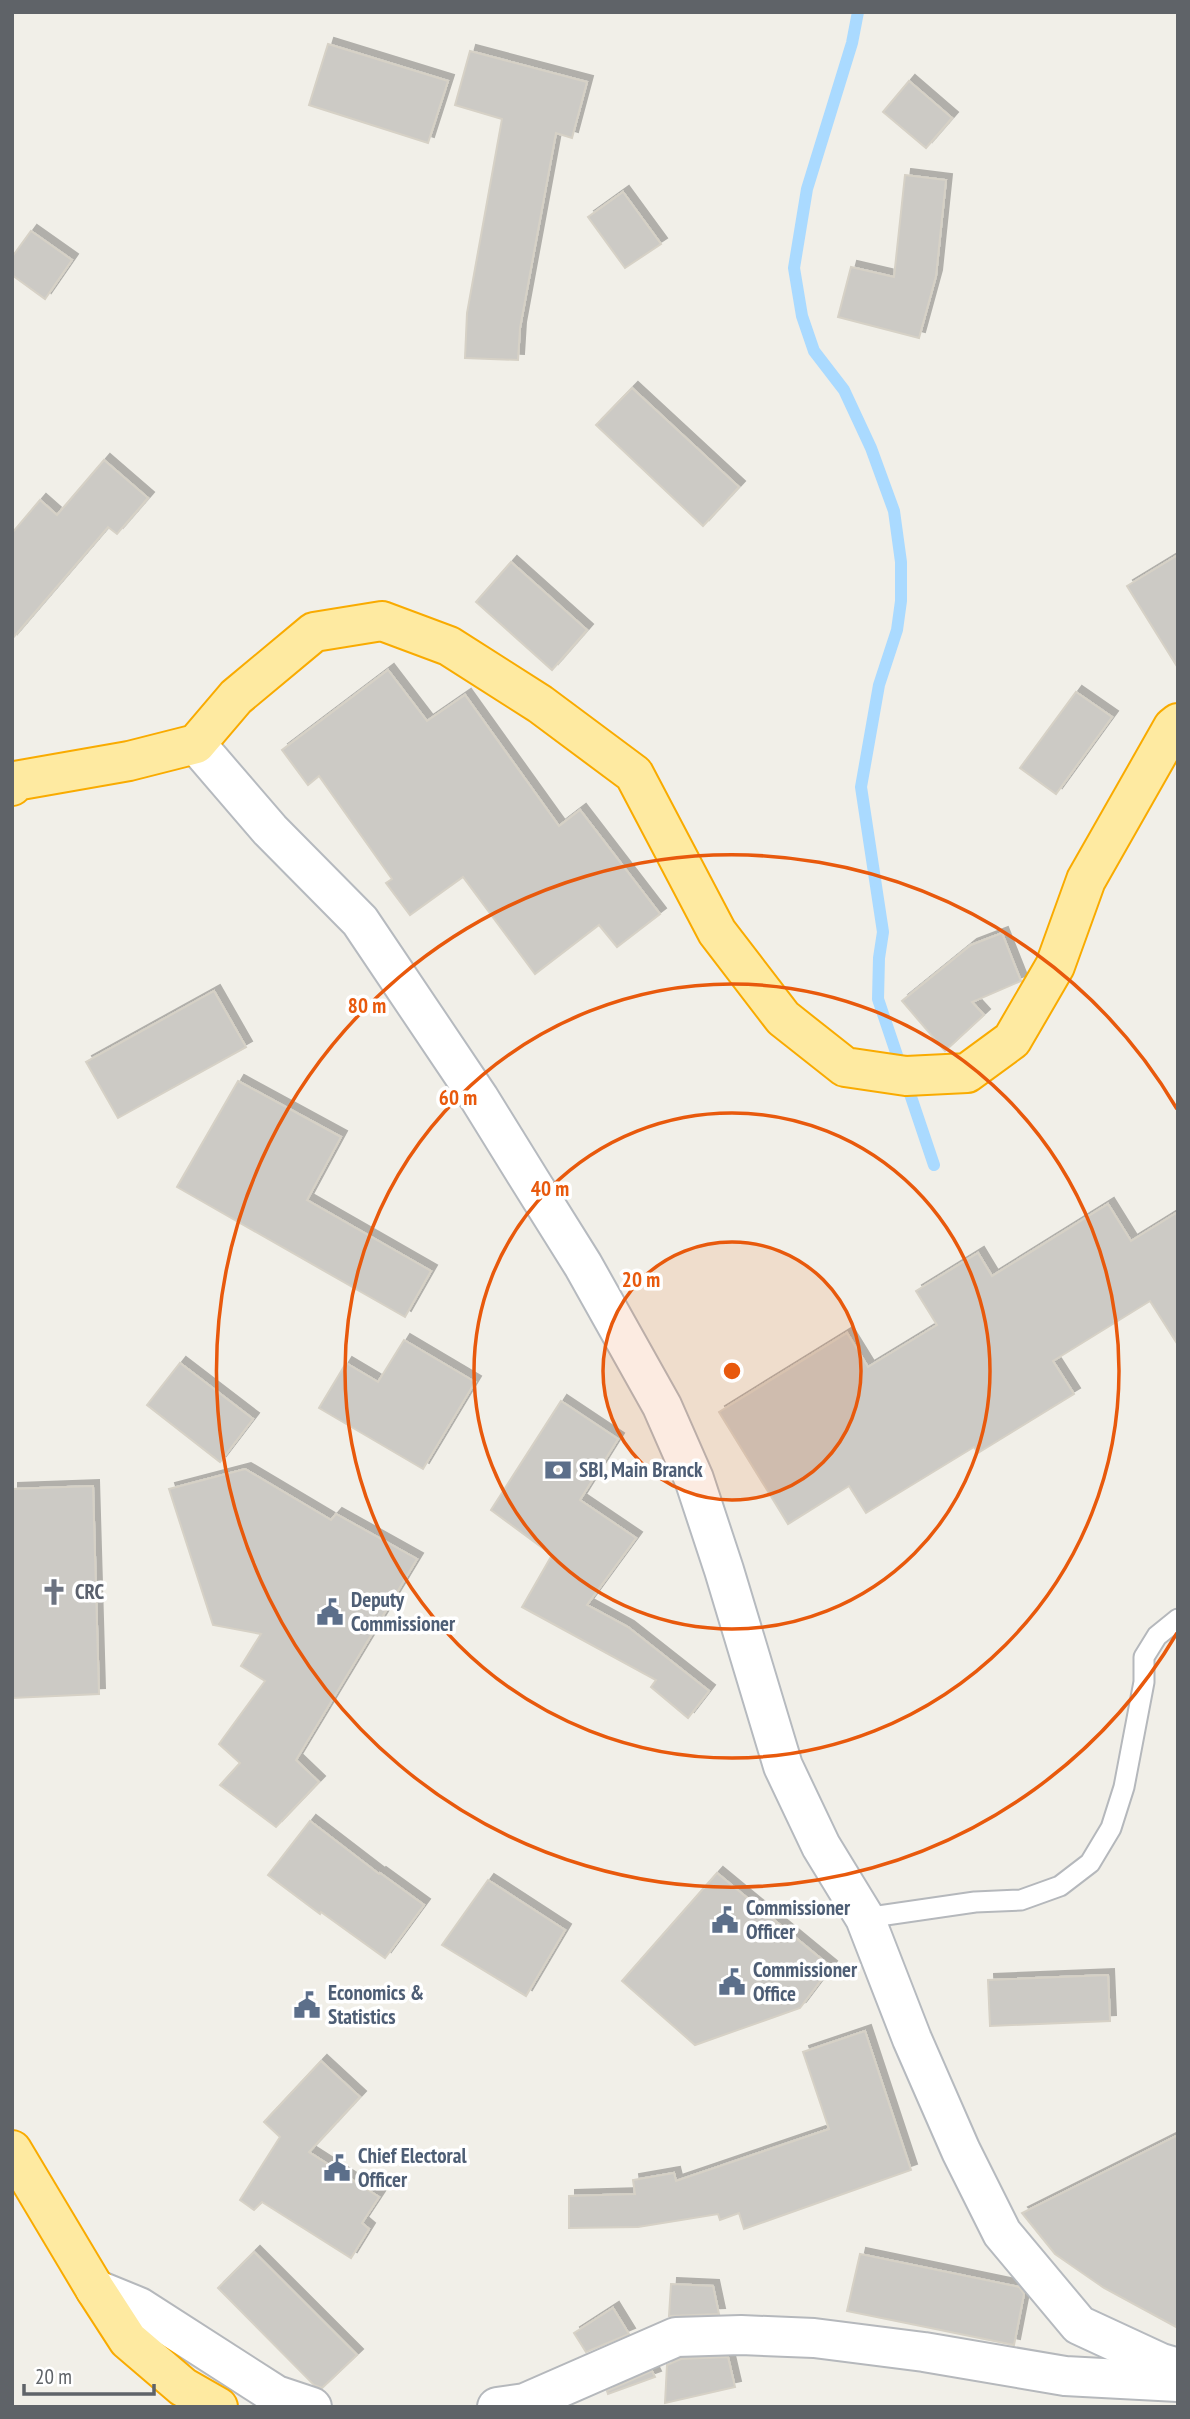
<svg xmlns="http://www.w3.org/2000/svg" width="1190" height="2419" viewBox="0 0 1190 2419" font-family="'PT Sans Narrow',sans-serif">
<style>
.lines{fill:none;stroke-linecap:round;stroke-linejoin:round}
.stream{stroke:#aadaff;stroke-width:12}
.building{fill:#cccac5;stroke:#d6d1c6;stroke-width:2;filter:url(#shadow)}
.service-casing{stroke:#b5b8bc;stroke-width:23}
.tertiary-casing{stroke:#b5b8bc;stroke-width:42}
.secondary-casing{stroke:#b6babf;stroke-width:42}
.trunk-casing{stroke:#f9ab00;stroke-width:42}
.service{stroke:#fff;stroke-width:19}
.tertiary{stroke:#fff;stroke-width:38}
.secondary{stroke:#fff;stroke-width:38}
.trunk{stroke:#feeaa1;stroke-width:38}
.ring{fill:none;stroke:#e8590c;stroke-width:3.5}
.labels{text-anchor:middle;stroke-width:7;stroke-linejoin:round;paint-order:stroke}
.service-label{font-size:21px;font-weight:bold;fill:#4e5e75;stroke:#fff;text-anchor:start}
.worship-label{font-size:21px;font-weight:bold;fill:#5b616d;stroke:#fff;text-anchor:start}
.centre{fill:#e8590c;stroke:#fff;stroke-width:3.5}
.ring-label{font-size:21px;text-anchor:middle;font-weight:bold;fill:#e8590c;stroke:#fff;stroke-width:7;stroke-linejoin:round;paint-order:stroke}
</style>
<defs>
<filter id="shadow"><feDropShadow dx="6" dy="-6" stdDeviation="0" flood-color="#0004"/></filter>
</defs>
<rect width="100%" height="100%" fill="#f1efe8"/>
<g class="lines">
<!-- stream -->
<polyline class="stream" points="858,12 852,43 807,189 794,268 802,316 814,351 844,390 871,448 894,511 901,562 901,601 897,630 879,685 861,787 883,932 879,958 878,999 934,1165"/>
</g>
<!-- building -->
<g class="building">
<polygon points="328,44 448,81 428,143 309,105"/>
<polygon points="470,51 587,82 572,138 556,133 520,328 518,360 465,358 467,313 502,119 455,105"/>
<polygon points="909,81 952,118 926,148 883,112"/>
<polygon points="905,175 946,180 936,276 919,338 838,317 851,267 894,277"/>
<polygon points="623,192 661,244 625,268 588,217"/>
<polygon points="31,231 72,260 45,299 12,275 12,257"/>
<polygon points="632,388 739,487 703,526 596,425"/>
<polygon points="104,460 148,498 117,534 108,527 12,639 12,533 40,500 57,515"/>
<polygon points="1178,555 1178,668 1127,586"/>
<polygon points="511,562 587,630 552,670 476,602"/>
<polygon points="388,670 427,721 465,695 559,826 580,810 660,914 617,947 599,925 535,974 463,877 410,915 386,883 392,879 319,776 308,785 282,750"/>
<polygon points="1076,692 1112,717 1056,794 1020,768"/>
<polygon points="1002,933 1021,981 972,1002 984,1015 945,1051 902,1001 971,945"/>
<polygon points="214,991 246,1047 118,1118 86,1062"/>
<polygon points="238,1081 341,1137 307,1200 431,1271 405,1317 177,1187"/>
<polygon points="1108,1204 1131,1241 1178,1212 1178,1345 1150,1301 1053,1361 1074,1394 978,1453 974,1447 866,1513 849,1486 788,1524 719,1412 847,1333 868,1367 937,1325 916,1291 978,1253 992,1276"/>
<polygon points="404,1340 475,1382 423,1469 319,1408 346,1363 378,1382"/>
<polygon points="180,1363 253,1419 220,1462 147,1405"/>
<polygon points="561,1401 618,1439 580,1500 636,1538 587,1605 628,1627 709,1691 688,1718 651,1687 656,1680 522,1607 552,1555 491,1510"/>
<polygon points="245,1469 331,1520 336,1514 417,1559 296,1760 319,1782 276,1827 220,1785 240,1763 219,1744 265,1681 241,1666 261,1634 213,1625 169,1489"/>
<polygon points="93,1486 99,1694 12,1698 12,1489"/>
<polygon points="310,1821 379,1874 380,1873 424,1905 385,1958 321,1912 320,1914 268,1875"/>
<polygon points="717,1873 831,1967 800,2008 695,2045 622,1981"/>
<polygon points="488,1880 565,1930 526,1996 442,1945"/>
<polygon points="1108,1975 1110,2021 990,2026 988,1980"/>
<polygon points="865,2031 911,2170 744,2229 739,2213 720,2220 718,2214 638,2227 569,2228 569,2196 635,2194 633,2180 674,2173 676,2181 829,2129 803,2052"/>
<polygon points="321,2061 360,2097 309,2152 379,2197 362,2223 369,2229 351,2258 262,2202 254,2210 240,2200 280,2137 264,2122"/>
<polygon points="1178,2135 1178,2328 1104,2288 1055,2254 1022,2213"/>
<polygon points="254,2252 357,2355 322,2388 314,2385 218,2288"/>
<polygon points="860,2254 1019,2287 1024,2294 1014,2345 847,2311"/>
<polygon points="671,2284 713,2286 719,2314 669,2316"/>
<polygon points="613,2308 629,2334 586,2352 574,2333"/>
<polygon points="728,2357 735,2387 665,2403 667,2365 681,2359"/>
<polygon points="652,2371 655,2377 608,2394 607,2391"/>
</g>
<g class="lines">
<defs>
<polyline id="service" points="865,1918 975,1902 1021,1900 1060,1886 1090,1863 1111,1828 1124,1787 1144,1682 1144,1657 1157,1636 1178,1619"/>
<g id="tertiary">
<polyline points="95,2289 139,2307 276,2395 312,2407"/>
<polyline points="497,2407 525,2403 676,2337 741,2335 814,2338 924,2352 1065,2376 1178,2382"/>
</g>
<polyline id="secondary" points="196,744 270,830 360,921 479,1098 531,1182 583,1265 662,1406 694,1479 724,1570 783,1766 821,1846 865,1918 912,2039 961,2151 1002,2233 1079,2325 1161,2363 1178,2368"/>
<g id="trunk">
<polyline points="12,786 15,781 129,761 196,744 236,697 314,632 382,621 449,646 540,704 634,774 717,932 783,1018 845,1067 906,1076 967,1073 1012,1040 1055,966 1086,880 1173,727 1178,723"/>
<polyline points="12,2150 95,2289 128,2340 183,2387 218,2407"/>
</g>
</defs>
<!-- service casing -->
<use href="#service" class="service-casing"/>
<!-- tertiary casing -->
<use href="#tertiary" class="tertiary-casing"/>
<!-- secondary casing -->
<use href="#secondary" class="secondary-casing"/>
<!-- trunk casing -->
<use href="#trunk" class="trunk-casing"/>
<!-- service -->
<use href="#service" class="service"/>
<!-- tertiary -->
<use href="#tertiary" class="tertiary"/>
<!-- secondary -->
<use href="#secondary" class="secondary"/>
<!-- trunk -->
<use href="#trunk" class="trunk"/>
</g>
<!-- distance rings -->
<circle cx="732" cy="1371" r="129" fill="#e8590c" fill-opacity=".12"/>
<g class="ring">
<circle cx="732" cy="1371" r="129"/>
<circle cx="732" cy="1371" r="258"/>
<circle cx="732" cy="1371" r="387"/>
<path d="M1177 1633A516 516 0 1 1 1177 1109"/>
</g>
<!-- icons -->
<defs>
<symbol id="bank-bare" viewBox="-9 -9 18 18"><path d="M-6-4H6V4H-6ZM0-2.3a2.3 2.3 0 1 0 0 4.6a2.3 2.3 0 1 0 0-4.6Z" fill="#5c6f8a" stroke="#fff" stroke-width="2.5" paint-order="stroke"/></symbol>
<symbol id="church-bare" viewBox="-9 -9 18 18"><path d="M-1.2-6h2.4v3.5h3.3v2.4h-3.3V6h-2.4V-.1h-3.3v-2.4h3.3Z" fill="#6b7280" stroke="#fff" stroke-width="2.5" paint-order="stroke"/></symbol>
<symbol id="civic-bare" viewBox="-9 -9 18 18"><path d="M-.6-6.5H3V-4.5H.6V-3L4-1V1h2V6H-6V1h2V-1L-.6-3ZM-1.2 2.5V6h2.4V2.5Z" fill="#5c6f8a" stroke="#fff" stroke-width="2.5" paint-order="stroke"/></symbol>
</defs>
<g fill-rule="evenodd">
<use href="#bank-bare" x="539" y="1451" width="38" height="38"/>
<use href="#church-bare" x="35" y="1573" width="38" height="38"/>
<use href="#civic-bare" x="311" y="1593" width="38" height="38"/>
<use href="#civic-bare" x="706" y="1901" width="38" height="38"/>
<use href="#civic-bare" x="713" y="1963" width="38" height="38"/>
<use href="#civic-bare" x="288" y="1986" width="38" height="38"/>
<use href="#civic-bare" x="318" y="2149" width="38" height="38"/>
</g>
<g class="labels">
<!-- service labels -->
<g class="service-label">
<text x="579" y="1477">SBI, Main Branck</text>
<text x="351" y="1607">Deputy<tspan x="351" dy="24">Commissioner</tspan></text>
<text x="746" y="1915">Commissioner<tspan x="746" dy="24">Officer</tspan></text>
<text x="753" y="1977">Commissioner<tspan x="753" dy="24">Office</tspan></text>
<text x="328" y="2000">Economics &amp;<tspan x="328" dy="24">Statistics</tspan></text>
<text x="358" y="2163">Chief Electoral<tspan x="358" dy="24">Officer</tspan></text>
</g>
<!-- worship labels -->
<g class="worship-label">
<text x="75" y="1599">CRC</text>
</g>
</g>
<circle cx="732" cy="1371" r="10" class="centre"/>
<g class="ring-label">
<text x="367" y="1013">80 m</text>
<text x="458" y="1105">60 m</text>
<text x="550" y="1196">40 m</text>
<text x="641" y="1287">20 m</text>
</g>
<!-- border -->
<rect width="1190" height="2419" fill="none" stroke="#5f6368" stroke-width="28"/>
<!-- scale -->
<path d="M24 2384v10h130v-10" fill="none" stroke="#5f6368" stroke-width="3.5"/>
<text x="35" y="2384" font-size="21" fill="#5f6368" stroke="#ffffff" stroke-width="5" paint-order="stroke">20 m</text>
</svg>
